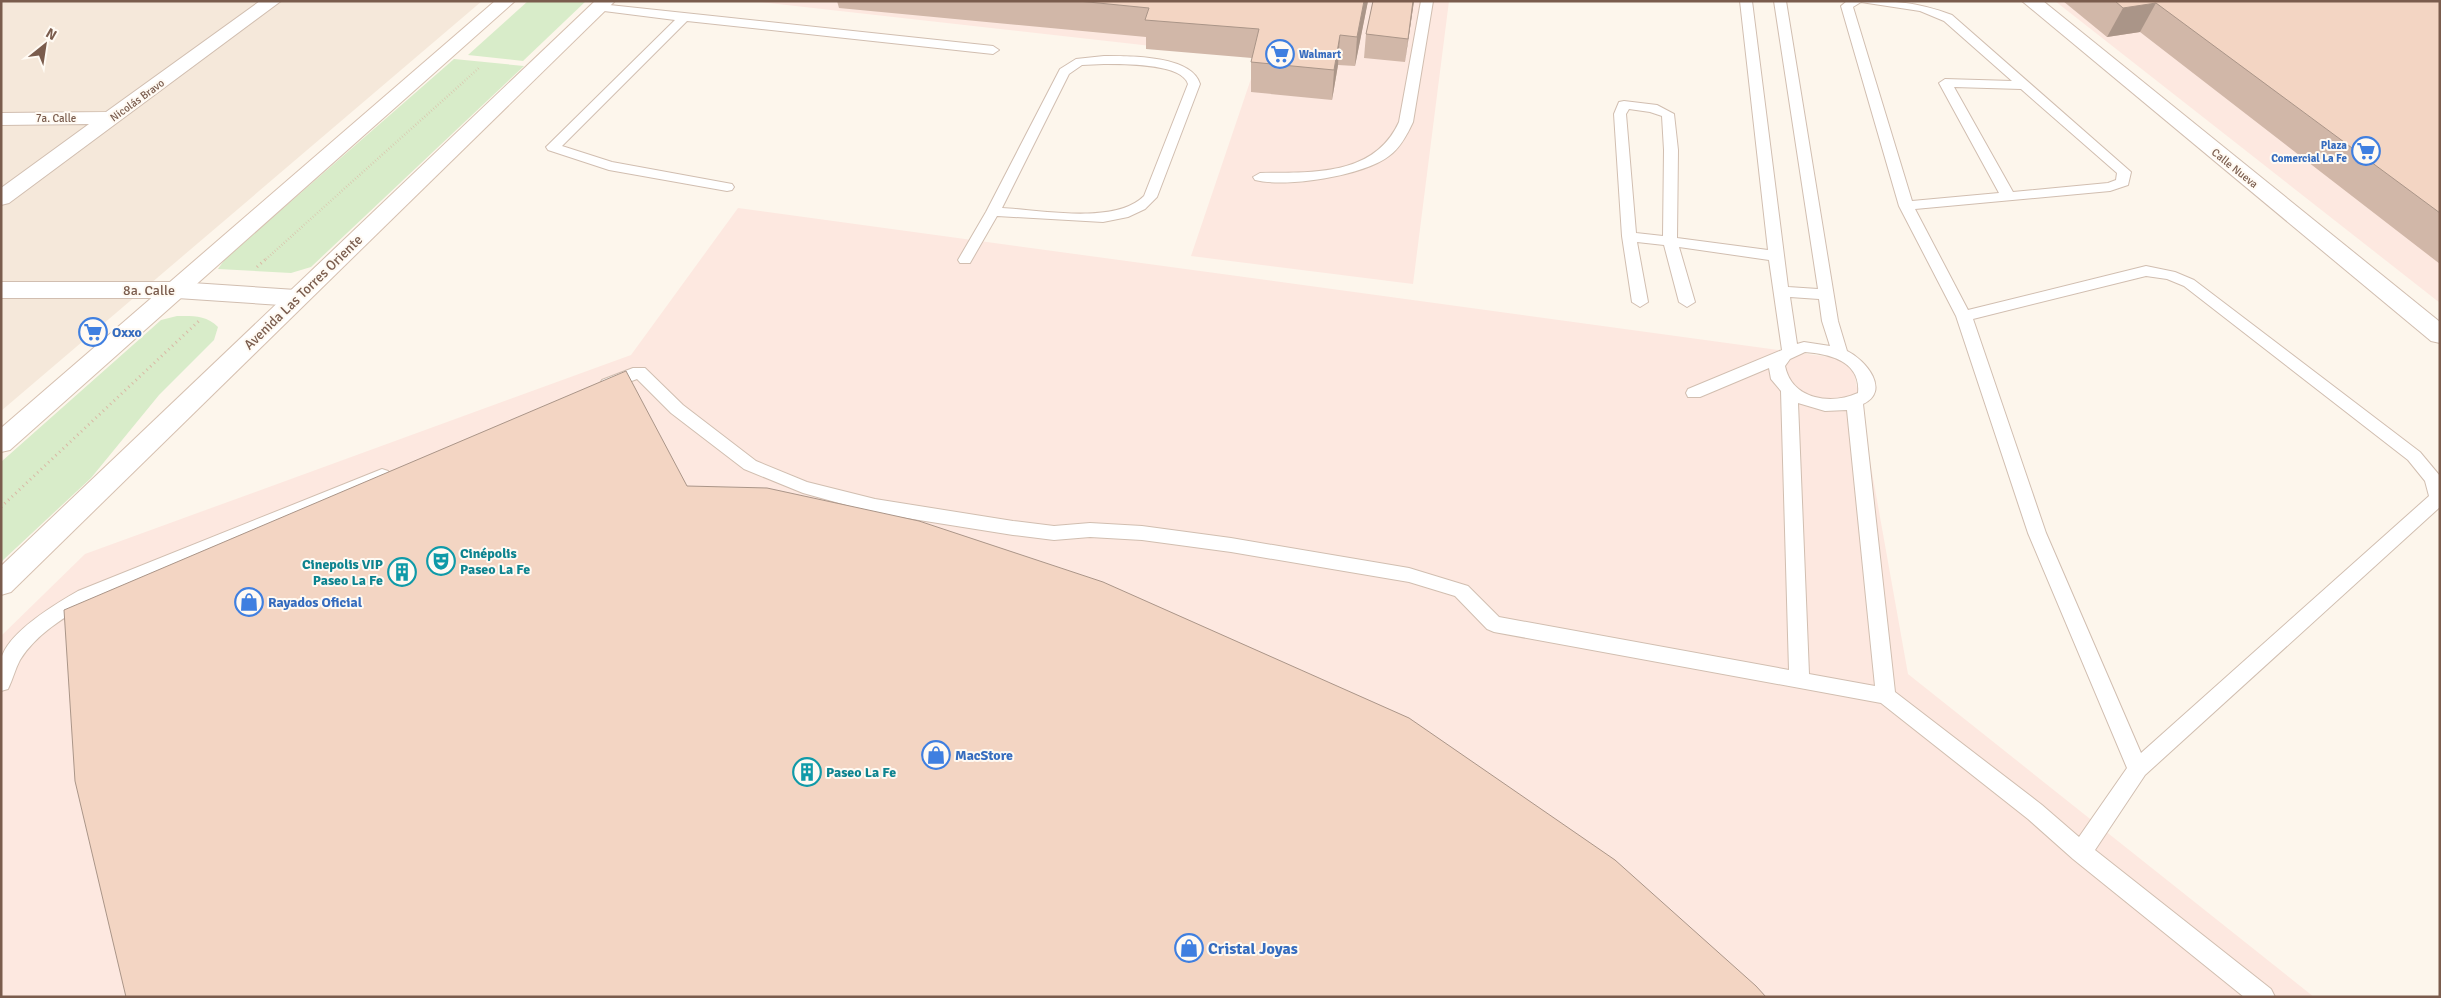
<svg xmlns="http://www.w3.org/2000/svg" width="2441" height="998" viewBox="0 0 2441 998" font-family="Signika,sans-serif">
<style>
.residential{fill:#f5e8da}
.commercial{fill:#fde8e0}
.green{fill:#d8ecc9}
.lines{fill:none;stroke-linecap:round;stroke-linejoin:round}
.lane-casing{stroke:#d1beb0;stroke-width:2}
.street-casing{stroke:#d1beb0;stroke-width:2}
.secondary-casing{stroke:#d6c0b0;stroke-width:2}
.path-far1{stroke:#d9b8a5;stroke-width:2.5;stroke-dasharray:0.5 2.5;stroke-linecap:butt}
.path{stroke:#d9b8a5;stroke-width:3;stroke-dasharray:1 4;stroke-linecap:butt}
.lane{fill:#fff;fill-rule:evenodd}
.street{fill:#fff;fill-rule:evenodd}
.secondary{fill:#fff;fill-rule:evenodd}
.wall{fill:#d1b7a8}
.shaded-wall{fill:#aa9588}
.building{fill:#f3d5c3;stroke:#aa9588}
.labels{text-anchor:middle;stroke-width:4;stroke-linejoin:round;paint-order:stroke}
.far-shop-label{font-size:11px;font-weight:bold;fill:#366cbe;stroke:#fffaf3;text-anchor:start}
.far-street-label{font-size:11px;fill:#7a5c4d;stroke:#fffaf3}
.street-label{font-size:14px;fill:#7a5c4d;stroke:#fffaf3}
.shop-label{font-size:14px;font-weight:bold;fill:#366cbe;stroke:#fffaf3;text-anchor:start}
.culture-label{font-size:14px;font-weight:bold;fill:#0d838f;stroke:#fffaf3;text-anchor:start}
.near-shop-label{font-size:16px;font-weight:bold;fill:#366cbe;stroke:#fffaf3;text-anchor:start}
</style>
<rect width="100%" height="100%" fill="#fdf6ec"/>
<!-- residential -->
<polygon class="residential" points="1,1 482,1 1,411"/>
<!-- commercial -->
<g class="commercial">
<polygon points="751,1 1449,1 1413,284 1191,256 1258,58"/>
<polygon points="2055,1 2440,1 2440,303"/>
<polygon points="738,208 1852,360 1908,674 2314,997 1,997 1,636 85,554 631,355"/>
</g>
<!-- green -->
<g class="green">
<polygon points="528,1 586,1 523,61 468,55"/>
<polygon points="454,59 524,66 311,267 291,273 218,269 225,259"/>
<path d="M177,316C194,316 206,315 218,327L214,340L159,395L91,478L1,562V462L151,329L161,320Z"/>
</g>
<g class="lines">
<defs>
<g id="lane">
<path d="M1421,1H1433L1413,122C1407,135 1400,148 1389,156C1363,176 1286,188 1255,180L1253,177L1260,173C1312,172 1374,177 1399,122Z"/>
<path d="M1740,1H1752L1788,287L1818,289L1774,1H1786L1838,321L1847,351C1866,360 1891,391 1863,404L1895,692L2042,805L2079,837L2127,768L2028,533L1956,316L1899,206L1841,6L1847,1C1889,1 1912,0 1952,15L2131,172L2128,185L2110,191L1915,209L1968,310L2146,266L2175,272L2194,280L2420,452L2440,476V507L2145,775L2095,850L2271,989L2275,997H2244L2073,859L2028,819L1881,703L1494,632L1487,629L1455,596L1409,582L1231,552L1142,540L1090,537L1054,540L1013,535L875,513L803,493L744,469L671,413L637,379L608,390L602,388L600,384L602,380L633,368H645L683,405L756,461L807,482L875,499L1013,521L1054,526L1090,523L1142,526L1231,538L1409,568L1468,586L1499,617L1789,670L1781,391L1771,379L1769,368L1700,397H1688L1686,393L1688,389L1782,350L1769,260L1679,247L1695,302L1687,307L1679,302L1664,245L1637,242L1648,302L1640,307L1632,302L1622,236L1614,114L1619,102L1624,101L1657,105L1674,114L1678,150L1677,238L1768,250ZM1861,2L1920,11L1944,21L2012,81L1945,79L1939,83L1999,193L1912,201L1853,7ZM1954,87L2021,89L2117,173L2116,180L2108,183L2013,192ZM1629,109L1650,112L1662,116L1664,150L1663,236L1636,233L1626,114ZM2146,276L2167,279L2184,286L2408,460L2425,481L2429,496L2141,753L2046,533L1973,319ZM1790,297L1819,299L1822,321L1830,346L1804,342L1797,344ZM1805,352C1831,354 1861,362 1858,393C1831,405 1792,400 1785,366L1790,359ZM1798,403L1825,411L1847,410L1875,686L1809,674Z"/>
<polygon points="600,4 993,46 999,50 993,54 687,21 562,146 612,162 732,184 734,187 732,190 727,191 609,170 548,150 546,147 675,20 596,10 594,8"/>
<path d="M1104,56C1128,56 1192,55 1200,84L1157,197L1145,209L1128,217L1103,222L997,216L970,263H960L958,260L986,212L1060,69L1076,59ZM1104,64C1122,64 1182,63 1188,84L1144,196C1115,225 1041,210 1002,208L1069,74L1082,65Z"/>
<path d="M382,469L388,471L391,475L388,479L92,601C65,617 37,633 20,660C15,669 13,679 8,689L1,691C1,681 0,670 1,660C6,633 57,603 78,591Z"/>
</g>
<g id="street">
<polygon points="260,1 281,1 9,203 1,205 1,188 89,124 1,125 1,113 106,112"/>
<polygon points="2022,1 2043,1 2440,322 2440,343 2431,341"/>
<polygon points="1,282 177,282 296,290 304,293 308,298 304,303 296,306 177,298 1,298"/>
</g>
<g id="secondary">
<polygon points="495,1 515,1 10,450 1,452 1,428"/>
<polygon points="595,1 615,1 11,592 1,595 1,566"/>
</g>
</defs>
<!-- lane casing -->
<use href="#lane" class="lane-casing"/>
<!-- street casing -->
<use href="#street" class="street-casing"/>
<!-- secondary casing -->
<use href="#secondary" class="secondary-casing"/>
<!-- path-far1 -->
<polyline class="path-far1" points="266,259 480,67"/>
<!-- path -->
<g class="path">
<polyline points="257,267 267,258"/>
<polyline points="1,507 201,319"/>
</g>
<!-- lane -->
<use href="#lane" class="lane"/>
<!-- street -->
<use href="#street" class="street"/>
<!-- secondary -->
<use href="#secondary" class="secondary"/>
</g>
<!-- wall -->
<g class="wall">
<polygon points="837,1 1368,1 1355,66 1338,65 1332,100 1251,92 1251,62 1252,58 1146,49 1146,37 839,8"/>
<polygon points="1373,1 1414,1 1405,62 1364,58 1366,34"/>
<polygon points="2063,1 2440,1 2440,264 2140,32 2107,37"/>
</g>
<!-- shaded-wall -->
<g class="shaded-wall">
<polygon points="1364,1 1368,1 1355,66 1357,37"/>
<polygon points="1413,1 1414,1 1405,62 1408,39"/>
<polygon points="2156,3 2140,32 2107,37 2123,8"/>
<polygon points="1340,35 1338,65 1332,100 1334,70"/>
</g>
<!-- building -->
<g class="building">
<polygon points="1078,1 1364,1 1357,37 1340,35 1334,70 1251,62 1259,29 1145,20 1149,8"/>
<polygon points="1373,1 1413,1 1408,39 1366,34"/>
<polygon points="2115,1 2440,1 2440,213 2156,3 2123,8"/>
<polygon points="626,371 687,486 767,488 919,521 1103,582 1409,718 1615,860 1756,986 1766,997 126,997 75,781 64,610"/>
</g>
<!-- icons -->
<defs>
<symbol id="supermarket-ring" viewBox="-11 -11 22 22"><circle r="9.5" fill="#fffaf3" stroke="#3f7fe0" stroke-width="1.5"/><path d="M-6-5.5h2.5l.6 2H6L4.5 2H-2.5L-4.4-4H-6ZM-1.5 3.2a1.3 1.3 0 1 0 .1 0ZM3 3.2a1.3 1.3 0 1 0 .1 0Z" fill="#3f7fe0"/></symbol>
<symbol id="theatre-ring" viewBox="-11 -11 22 22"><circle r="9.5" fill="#fffaf3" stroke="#0f9aa8" stroke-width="1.5"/><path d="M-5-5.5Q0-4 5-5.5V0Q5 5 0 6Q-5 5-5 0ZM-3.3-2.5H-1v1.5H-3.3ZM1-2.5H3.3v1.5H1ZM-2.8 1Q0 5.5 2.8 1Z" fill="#0f9aa8"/></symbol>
<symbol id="building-ring" viewBox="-11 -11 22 22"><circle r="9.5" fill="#fffaf3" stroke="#0f9aa8" stroke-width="1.5"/><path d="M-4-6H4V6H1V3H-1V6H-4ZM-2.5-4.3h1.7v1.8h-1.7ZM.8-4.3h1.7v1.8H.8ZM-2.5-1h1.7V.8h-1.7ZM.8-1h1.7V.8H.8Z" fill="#0f9aa8"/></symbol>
<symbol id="shop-ring" viewBox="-11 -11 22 22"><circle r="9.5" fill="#fffaf3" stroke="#3f7fe0" stroke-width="1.5"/><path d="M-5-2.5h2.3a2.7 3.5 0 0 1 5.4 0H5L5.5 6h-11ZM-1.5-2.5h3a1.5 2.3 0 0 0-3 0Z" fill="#3f7fe0"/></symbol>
</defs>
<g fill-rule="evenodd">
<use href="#supermarket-ring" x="1264" y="38" width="32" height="32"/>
<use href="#supermarket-ring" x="2350" y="135" width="32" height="32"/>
<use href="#supermarket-ring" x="77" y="316" width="32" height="32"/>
<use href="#theatre-ring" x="425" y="545" width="32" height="32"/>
<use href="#building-ring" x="386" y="556" width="32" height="32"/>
<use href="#shop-ring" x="233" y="586" width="32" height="32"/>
<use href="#shop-ring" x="920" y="739" width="32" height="32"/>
<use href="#building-ring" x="791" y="756" width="32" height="32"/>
<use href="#shop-ring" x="1173" y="932" width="32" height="32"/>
</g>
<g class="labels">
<!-- far-shop labels -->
<g class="far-shop-label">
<text x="1299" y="58">Walmart</text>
<text x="2347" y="149" text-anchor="end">Plaza<tspan x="2347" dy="13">Comercial La Fe</tspan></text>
</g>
<!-- far-street labels -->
<g class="far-street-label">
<text transform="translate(137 100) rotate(-36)" y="4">Nicolás Bravo</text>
<text x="56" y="122">7a. Calle</text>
<text transform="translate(2235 168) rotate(39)" y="4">Calle Nueva</text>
</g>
<!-- street labels -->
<g class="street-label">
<text x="149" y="295">8a. Calle</text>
<text transform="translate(303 292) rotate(-44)" y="5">Avenida Las Torres Oriente</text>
</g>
<!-- shop labels -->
<g class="shop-label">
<text x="112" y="337">Oxxo</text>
<text x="268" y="607">Rayados Oficial</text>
<text x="955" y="760">MacStore</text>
</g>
<!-- culture labels -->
<g class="culture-label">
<text x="460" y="558">Cinépolis<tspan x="460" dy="16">Paseo La Fe</tspan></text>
<text x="383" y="569" text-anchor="end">Cinepolis VIP<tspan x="383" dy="16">Paseo La Fe</tspan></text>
<text x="826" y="777">Paseo La Fe</text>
</g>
<!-- near-shop labels -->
<g class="near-shop-label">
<text x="1208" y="954">Cristal Joyas</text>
</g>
</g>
<!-- border -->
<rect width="2441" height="998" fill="none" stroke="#7a5c4d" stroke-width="5"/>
<!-- north arrow -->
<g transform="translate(45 45) rotate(30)" stroke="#fffaf3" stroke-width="4" paint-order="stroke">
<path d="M0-4L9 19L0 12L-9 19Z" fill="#7a5c4d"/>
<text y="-8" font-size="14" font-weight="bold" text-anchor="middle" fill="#7a5c4d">N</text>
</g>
</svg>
